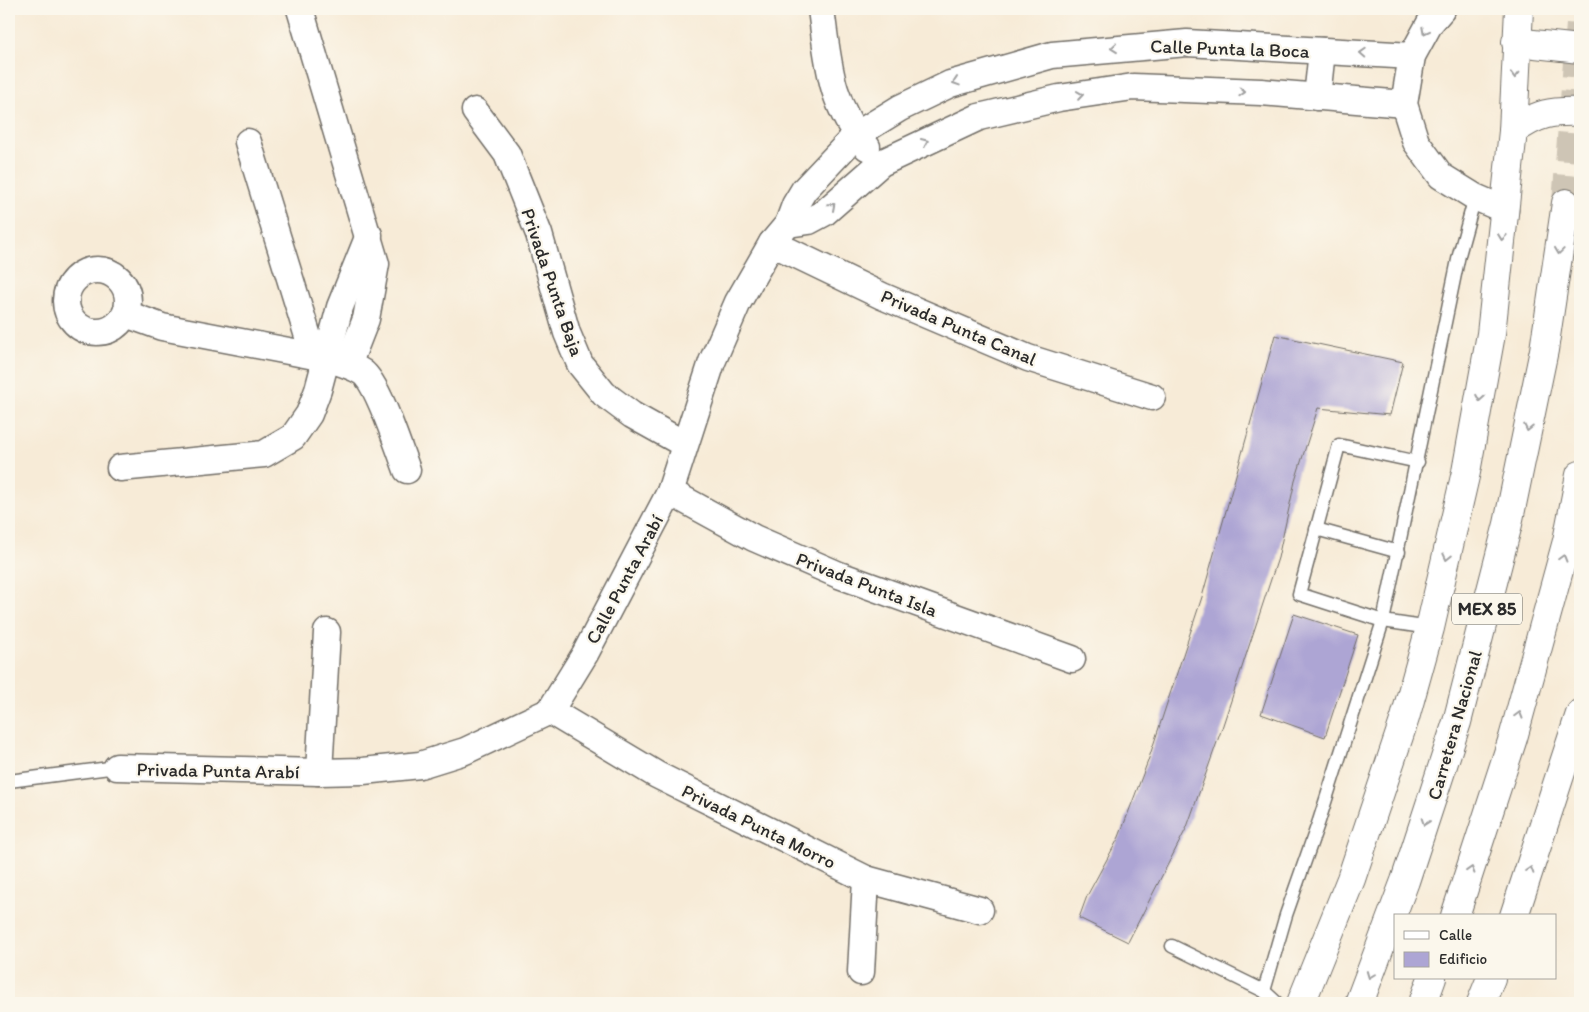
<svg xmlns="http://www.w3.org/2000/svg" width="1589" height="1012" viewBox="0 0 1589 1012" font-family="Itim,sans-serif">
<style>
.building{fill:#ada5d4}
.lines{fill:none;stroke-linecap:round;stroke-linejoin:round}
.highway-tunnel{stroke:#cec5b5;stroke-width:28;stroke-dasharray:28 14;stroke-linecap:butt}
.lane-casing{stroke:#726e67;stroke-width:15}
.street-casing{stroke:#726e67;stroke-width:29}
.secondary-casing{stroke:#726e67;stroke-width:30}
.highway-casing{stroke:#726e67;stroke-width:30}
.lane{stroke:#fff;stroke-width:12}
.street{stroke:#fff;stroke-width:26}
.secondary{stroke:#fff;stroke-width:28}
.highway{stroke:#fff;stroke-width:28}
.oneway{stroke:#a0a0a0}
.labels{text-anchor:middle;stroke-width:4.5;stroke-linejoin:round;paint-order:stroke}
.shield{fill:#fbf7ec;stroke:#696865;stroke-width:1}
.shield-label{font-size:18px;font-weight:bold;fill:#2b2b2b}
.street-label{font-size:19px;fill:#2b2b2b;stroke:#fbf7ec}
</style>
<rect width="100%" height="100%" fill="#fbf7ec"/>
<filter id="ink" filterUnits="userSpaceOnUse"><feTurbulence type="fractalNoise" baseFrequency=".02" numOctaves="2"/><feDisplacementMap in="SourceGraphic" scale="10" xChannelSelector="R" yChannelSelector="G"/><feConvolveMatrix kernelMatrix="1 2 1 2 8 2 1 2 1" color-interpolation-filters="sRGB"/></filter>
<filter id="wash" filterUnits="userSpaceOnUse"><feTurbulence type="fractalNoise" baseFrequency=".0096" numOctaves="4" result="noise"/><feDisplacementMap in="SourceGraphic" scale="20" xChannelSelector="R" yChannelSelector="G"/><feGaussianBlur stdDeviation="1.12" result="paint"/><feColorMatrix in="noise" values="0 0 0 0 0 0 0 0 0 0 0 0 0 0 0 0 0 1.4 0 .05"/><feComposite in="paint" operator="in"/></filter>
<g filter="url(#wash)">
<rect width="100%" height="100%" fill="#f7ebd7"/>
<g id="blocks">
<!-- building -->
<g class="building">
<polygon points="1275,335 1403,362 1390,415 1318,408 1295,481 1278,558 1222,728 1187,827 1128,942 1079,918 1087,896 1119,837 1148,761 1202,597"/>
<polygon points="1294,614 1358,635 1325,737 1261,714"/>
</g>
</g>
</g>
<g filter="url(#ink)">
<use href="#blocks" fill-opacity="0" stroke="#726e67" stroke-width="1"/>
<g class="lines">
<!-- highway-tunnel -->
<polyline class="highway-tunnel" points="1566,203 1580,24"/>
<defs>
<g id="lane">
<polyline points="1418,462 1339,445 1299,594 1383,621 1430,628"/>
<polyline points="1316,529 1399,552"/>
<polyline points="9,781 117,767"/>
<polyline points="1172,946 1264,991"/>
<polyline points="1277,1003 1264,991 1286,915 1319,821 1383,621 1459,255 1475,197"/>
</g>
<g id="street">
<polyline points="300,9 376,264 366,319 348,365"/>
<path d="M821,9C828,61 830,106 867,147"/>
<polyline points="1442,9 1430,23 1412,56 1404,104 1416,142 1441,176 1475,197 1505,210"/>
<polyline points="1317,97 1322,51"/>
<polyline points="475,111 507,154 539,234 567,333 580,364 604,394 632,415 684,444"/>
<polyline points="248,142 314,356"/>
<polyline points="788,224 809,221 824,213 881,163 979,117 1059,98 1133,87 1261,92 1404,104"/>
<polyline points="772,243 882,296 1028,358 1152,397"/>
<circle cx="97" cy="301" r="31"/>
<path d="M126,314L162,327L325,358C338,362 351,365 362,372C378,383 399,449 407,470"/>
<polyline points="120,468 264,454 293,437 309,414 318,390 340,307 369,235"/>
<polyline points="670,492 754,538 839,575 1072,659"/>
<polyline points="550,711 657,775 866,879 980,910"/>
<polyline points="117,767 319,772 363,771 420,765 465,751 550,711 585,654 670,492 712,362 738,302 772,243 788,224 795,205 804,190 856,135 900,108 950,84 1052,55 1187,43 1412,56"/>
<polyline points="319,772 327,632"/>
<polyline points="861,972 866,879"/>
</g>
<g id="secondary">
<polyline points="1516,42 1580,49"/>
<path d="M1513,131C1538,113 1551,111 1580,112"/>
<polyline points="1514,916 1580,714"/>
<polyline points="1301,1003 1351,879 1405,718 1430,628 1466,472 1491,334 1513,131 1519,9"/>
<polyline points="1481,1003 1491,978"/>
</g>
<g id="highway">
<polyline points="1455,916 1513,738 1567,541 1580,475"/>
<polyline points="1359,1003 1405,881 1457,722 1508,524 1544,350 1566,203"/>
<polyline points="1423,1003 1432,978"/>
</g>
</defs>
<!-- lane casing -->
<use href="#lane" class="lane-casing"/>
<!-- street casing -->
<use href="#street" class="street-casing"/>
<!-- secondary casing -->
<use href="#secondary" class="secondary-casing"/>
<!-- highway casing -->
<use href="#highway" class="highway-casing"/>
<!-- lane -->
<use href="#lane" class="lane"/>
<!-- street -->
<use href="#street" class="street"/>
<!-- secondary -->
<use href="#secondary" class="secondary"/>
<!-- highway -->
<use href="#highway" class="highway"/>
</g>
<!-- one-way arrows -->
<defs><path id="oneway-chevron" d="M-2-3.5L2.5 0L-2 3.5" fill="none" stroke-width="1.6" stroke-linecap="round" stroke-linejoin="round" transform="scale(1.25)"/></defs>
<g class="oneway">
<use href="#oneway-chevron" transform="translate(1425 31) rotate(118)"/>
<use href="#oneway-chevron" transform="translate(1114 48) rotate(174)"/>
<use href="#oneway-chevron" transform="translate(1363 53) rotate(-177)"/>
<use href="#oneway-chevron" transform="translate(1515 75) rotate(92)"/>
<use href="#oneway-chevron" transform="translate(956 82) rotate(162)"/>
<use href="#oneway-chevron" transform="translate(1242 92) rotate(2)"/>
<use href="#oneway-chevron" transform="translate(1080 95) rotate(-8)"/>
<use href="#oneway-chevron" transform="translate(925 142) rotate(-25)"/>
<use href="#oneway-chevron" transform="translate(832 206) rotate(-41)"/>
<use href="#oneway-chevron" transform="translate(1502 237) rotate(96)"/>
<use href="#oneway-chevron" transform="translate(1559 251) rotate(98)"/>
<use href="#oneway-chevron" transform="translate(1480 398) rotate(100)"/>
<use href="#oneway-chevron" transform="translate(1528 428) rotate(102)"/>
<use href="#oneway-chevron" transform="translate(1447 557) rotate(103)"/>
<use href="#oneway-chevron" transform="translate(1563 558) rotate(-74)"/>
<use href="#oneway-chevron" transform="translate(1519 715) rotate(-74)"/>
<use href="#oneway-chevron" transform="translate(1425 822) rotate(109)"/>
<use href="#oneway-chevron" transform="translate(1471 870) rotate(-73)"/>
<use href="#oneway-chevron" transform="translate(1530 870) rotate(-72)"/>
<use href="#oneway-chevron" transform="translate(1370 975) rotate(111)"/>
</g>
</g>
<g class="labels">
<!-- shield labels -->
<rect class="shield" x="1452" y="593.5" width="70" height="31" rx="4"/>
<g class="shield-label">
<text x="1487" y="615">MEX 85</text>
</g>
<!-- street labels -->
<g class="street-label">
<text transform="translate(1230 48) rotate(2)" y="7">Calle Punta la Boca</text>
<text transform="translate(553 282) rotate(71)" y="7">Privada Punta Baja</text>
<text transform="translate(959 327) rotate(23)" y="7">Privada Punta Canal</text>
<text transform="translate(624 579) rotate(-62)" y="7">Calle Punta Arabí</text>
<text transform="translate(867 584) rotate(21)" y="7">Privada Punta Isla</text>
<text transform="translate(1454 725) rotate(-74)" y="7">Carretera Nacional</text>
<text transform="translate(218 770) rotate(1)" y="7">Privada Punta Arabí</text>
<text transform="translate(759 826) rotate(26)" y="7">Privada Punta Morro</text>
</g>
</g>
<!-- margin -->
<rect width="1589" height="1012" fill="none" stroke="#fbf7ec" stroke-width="30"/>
<!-- legend -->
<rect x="1394" y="914" width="162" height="65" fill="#fbf7ec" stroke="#a8a59f"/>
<rect x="1404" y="931" width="25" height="8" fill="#ffffff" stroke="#a8a59f"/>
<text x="1439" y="940" font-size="15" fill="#2b2b2b">Calle</text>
<rect x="1404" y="952" width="25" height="15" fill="#ada5d4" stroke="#a8a59f"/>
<text x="1439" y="964" font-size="15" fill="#2b2b2b">Edificio</text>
</svg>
